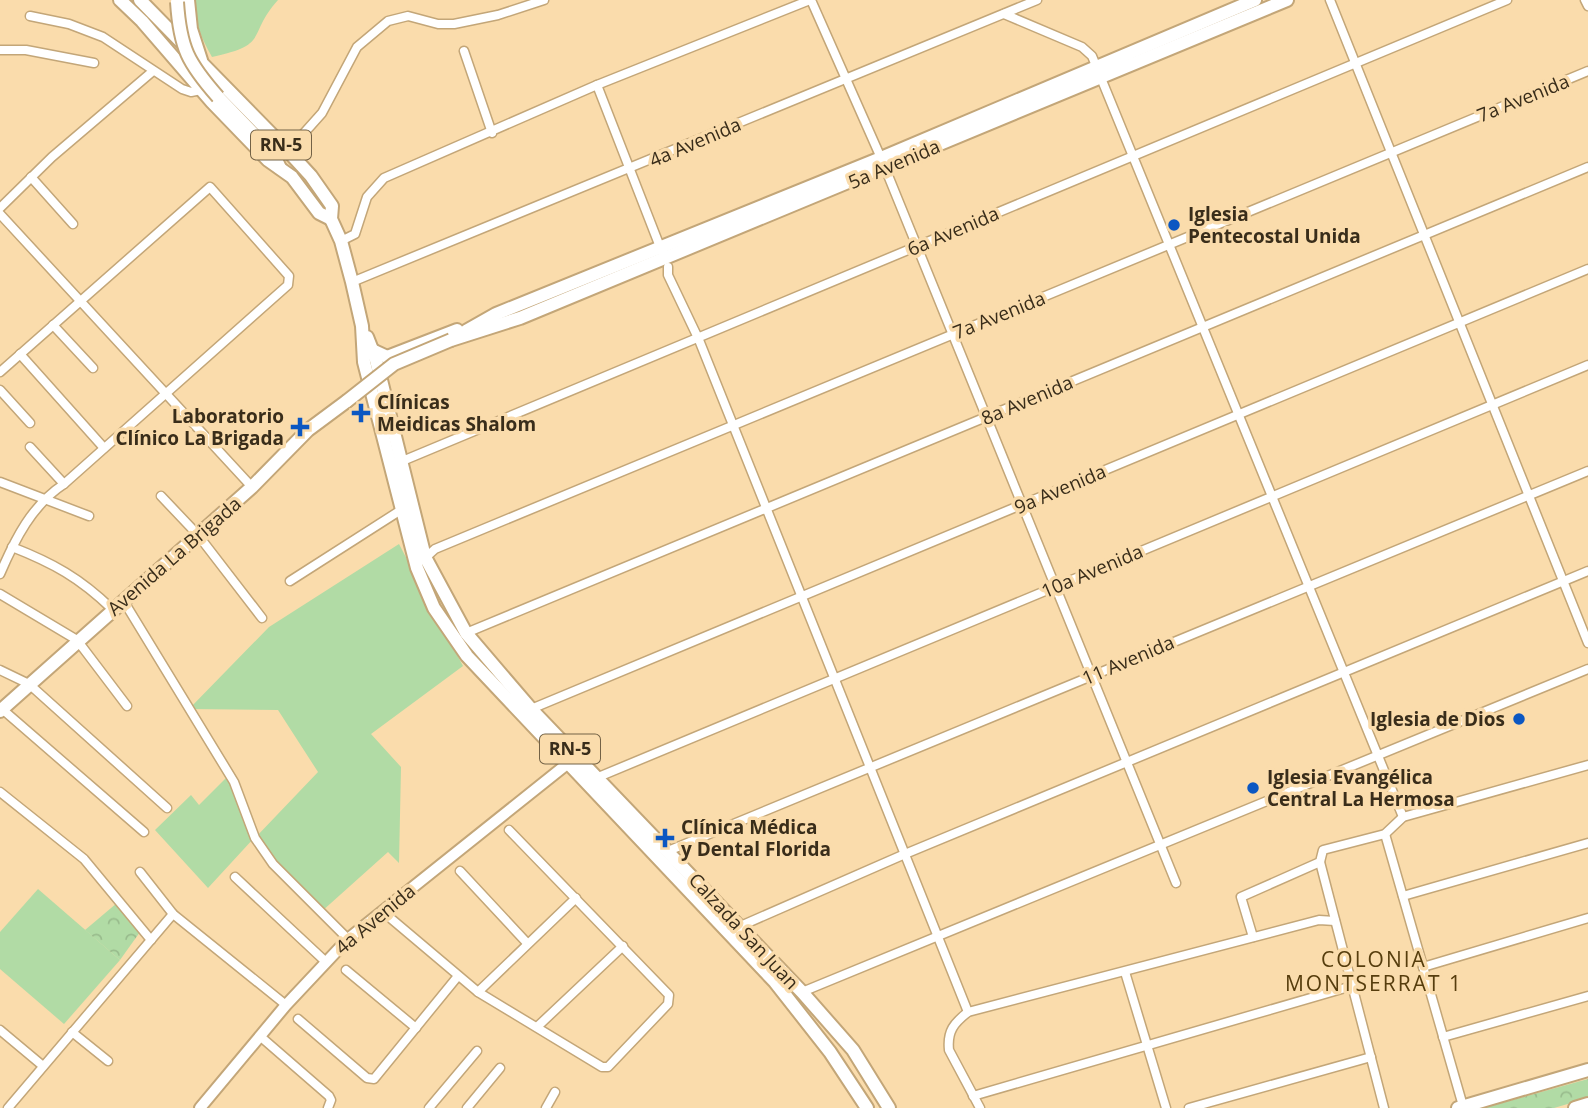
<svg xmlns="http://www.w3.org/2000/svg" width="1588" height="1108" font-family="'Open Sans',sans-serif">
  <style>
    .grass { fill: #b1dba5 }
    .park { fill: url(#park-crowns) }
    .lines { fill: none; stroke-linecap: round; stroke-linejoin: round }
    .minor-casing { stroke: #c3a678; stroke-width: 11 }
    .tertiary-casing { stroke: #c3a678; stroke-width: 14 }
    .secondary-casing { stroke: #c3a678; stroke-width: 16 }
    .primary-casing { stroke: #c3a678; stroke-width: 16 }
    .minor { stroke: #fff; stroke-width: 8 }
    .tertiary { stroke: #fff; stroke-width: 10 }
    .secondary { stroke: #fff; stroke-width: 12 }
    .primary { stroke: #fff; stroke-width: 12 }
    .secondary-bridge-casing { stroke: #c3a678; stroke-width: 16; stroke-linecap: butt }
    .secondary-bridge { stroke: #fff; stroke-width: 12 }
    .poi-dot { fill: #0b57c2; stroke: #fadcac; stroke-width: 2.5 }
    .labels { text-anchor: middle; stroke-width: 7; stroke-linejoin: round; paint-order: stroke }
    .shield { fill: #fadcac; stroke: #736246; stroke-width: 2 }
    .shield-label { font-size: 18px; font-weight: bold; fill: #392d1a }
    .street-label { font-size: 19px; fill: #392d1a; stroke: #fadcac }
    .poi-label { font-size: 19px; font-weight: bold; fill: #392d1a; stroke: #fadcac; text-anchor: start }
    .neighbourhood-label { font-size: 21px; letter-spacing: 2px; fill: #563d0d; stroke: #fadcac }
  </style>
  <defs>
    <pattern id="park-crowns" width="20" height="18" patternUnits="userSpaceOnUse" patternTransform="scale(1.75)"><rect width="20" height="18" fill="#b1dba5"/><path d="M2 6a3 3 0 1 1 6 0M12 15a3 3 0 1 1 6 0" fill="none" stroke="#99bc8d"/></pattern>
  </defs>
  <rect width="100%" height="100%" fill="#fadcac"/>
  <g class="grass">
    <path d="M 194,0 L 278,0 C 246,36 271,44 212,57 C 201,38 195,22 194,0 Z"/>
    <path d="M 399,544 L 463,666 L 371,734 L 401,767 L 399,863 L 388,852 L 321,912 L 254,838 L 208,888 L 155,830 L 191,795 L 199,805 L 229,775 L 255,838 L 318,772 L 278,710 L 189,709 L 269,627 Z"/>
    <path d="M 38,889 L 120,960 L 64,1024 L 0,969 L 0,932 Z"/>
  </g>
  <g class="park">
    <path d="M 117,903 L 140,932 L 120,960 L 85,930 Z"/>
    <path d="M 1588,1079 L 1588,1098 L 1554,1108 L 1484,1108 Z"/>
  </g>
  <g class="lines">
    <defs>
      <g id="minor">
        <path d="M 811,0 L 881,158 L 1176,883"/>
        <path d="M 1330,0 L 1588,643"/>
        <path d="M 1585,0 L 1588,6"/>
        <path d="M 1004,14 L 1082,47 L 1092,56 L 1403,817"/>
        <path d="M 30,16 L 69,24 L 103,37 L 182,89 L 191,92 L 201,90"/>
        <path d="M 0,50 L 26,50 L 94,63"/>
        <path d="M 464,51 L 492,133"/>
        <path d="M 597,85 L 662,252"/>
        <path d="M 288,151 L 322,113 L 357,47 L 388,21 L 408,16 L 438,24 L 454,24 L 498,15 L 544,0"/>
        <path d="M 31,177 L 73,224"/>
        <path d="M 0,208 L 52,157 L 153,71"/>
        <path d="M 0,214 L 252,487"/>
        <path d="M 341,241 L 355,234 L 367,197 L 384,178 L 597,85 L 810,0"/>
        <path d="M 668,267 L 668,275 L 699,340 L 968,1012"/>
        <path d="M 352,282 L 1037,0"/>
        <path d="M 53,325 L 93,368"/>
        <path d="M 20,354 L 104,448"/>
        <path d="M 0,372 L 210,187 L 289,276 L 288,285 L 64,484 C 32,505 15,539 0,574"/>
        <path d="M 0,390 L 30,423"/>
        <path d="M 30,447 L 64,484"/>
        <path d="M 400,462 L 1507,0"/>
        <path d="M 0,482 L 89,516"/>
        <path d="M 161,496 L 198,535 L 262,618"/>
        <path d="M 12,547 C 53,563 80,578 112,609"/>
        <path d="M 423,560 L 435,549 L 1588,71"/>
        <path d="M 290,581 L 401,510"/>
        <path d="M 0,594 L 77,640 L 127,706"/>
        <path d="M 123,600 L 234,782 L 255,838 L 273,864 L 348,939"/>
        <path d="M 466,633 L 1588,167"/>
        <path d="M 0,670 L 29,684 L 167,808"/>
        <path d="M 2,709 L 144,832"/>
        <path d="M 531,709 L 1588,269"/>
        <path d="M 596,778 L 1588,365"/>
        <path d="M 0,792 L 84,859 L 151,940"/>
        <path d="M 1385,834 L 1463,1106"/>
        <path d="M 668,851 L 1588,471"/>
        <path d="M 1320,862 L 1384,1108"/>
        <path d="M 460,871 L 527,943"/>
        <path d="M 140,872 L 173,914 L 286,1005"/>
        <path d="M 235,877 L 326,962"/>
        <path d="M 1403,896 L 1588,843"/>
        <path d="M 382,911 L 478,992 L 602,1067 L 608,1067 L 668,1004 L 669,995 L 509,830"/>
        <path d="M 736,928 L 905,854 L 1588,571"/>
        <path d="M 1253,937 L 1241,897 L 1320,862 L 1323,850 L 1385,834 L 1403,817 L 1588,765"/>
        <path d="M 1423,967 L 1588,918"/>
        <path d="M 346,970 L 416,1028"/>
        <path d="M 1125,972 L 1166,1108"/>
        <path d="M 478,992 L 576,898"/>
        <path d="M 802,992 L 1588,669"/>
        <path d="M 298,1019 L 367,1078 L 374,1079 L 458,976"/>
        <path d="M 537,1027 L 623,946"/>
        <path d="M 0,1030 L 43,1066"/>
        <path d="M 72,1032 L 108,1061"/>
        <path d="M 261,1037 L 329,1096 L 331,1100 L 328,1108"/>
        <path d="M 1443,1037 L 1588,996"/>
        <path d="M 973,1096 L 1352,986"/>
        <path d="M 8,1108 L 173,914"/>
        <path d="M 429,1108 L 477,1051"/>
        <path d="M 467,1108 L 500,1068"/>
        <path d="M 546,1108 L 555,1092"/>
        <path d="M 980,1108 L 949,1050 C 947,1031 954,1023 968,1012 L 1319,920 L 1335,921"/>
        <path d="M 1189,1108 L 1371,1057"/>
      </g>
      <path id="tertiary" d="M 200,1108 L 286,1005 L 348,939 L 572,760"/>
      <g id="secondary">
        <path d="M 188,0 L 191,29 L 201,60"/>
        <path d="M 218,97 L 274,155 L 280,168"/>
        <path d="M 466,331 L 496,314 L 881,158 L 1255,0"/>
        <path d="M 451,340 L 520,318 L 1287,0"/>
        <path d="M 372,350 L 387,357 L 457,330"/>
        <path d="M 0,711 L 252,487 L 308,430 L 347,401"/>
      </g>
      <g id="primary">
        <path d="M 120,0 L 142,21 L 212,102 L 268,160 L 292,177 L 319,213 L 331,219"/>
        <path d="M 140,0 L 288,151 L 311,176 L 332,206 L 331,219 L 341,241 L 352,282 L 362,326 L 364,362 L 417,568 L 434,608 L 467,656 L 775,982 L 830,1052 L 867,1108"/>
        <path d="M 367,337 L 376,360 L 425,557 L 466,633 L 531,709 L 802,992 L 853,1050 L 889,1108"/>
        <path d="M 1458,1108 L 1588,1070"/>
        <path d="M 1575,1108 L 1588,1104"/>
      </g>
    </defs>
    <use href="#minor" class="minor-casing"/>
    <use href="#tertiary" class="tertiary-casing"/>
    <use href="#secondary" class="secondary-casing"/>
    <use href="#primary" class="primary-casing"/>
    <use href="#minor" class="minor"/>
    <use href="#tertiary" class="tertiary"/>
    <use href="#secondary" class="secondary"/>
    <use href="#primary" class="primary"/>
    <defs>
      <g id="secondary-bridge">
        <path d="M 177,2 C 180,48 188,63 218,97"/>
        <path d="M 347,401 L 394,364 L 451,340"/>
      </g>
    </defs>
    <use href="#secondary-bridge" class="secondary-bridge-casing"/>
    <use href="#secondary-bridge" class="secondary-bridge"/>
  </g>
  <g class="poi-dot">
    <circle cx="1174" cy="225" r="7"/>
    <path d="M357.5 402.5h7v7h7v7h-7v7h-7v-7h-7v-7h7z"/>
    <path d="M296.5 416.5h7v7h7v7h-7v7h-7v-7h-7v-7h7z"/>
    <circle cx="1519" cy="719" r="7"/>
    <circle cx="1253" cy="788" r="7"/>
    <path d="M661.5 827.5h7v7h7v7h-7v7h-7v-7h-7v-7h7z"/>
  </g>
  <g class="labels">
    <g class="shield">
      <rect x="251" y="130.5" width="60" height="29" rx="5"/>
      <rect x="540" y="734.5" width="60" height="29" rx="5"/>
    </g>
    <g class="shield-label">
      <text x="281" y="151">RN-5</text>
      <text x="570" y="755">RN-5</text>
    </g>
    <g class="street-label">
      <text transform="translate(1523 98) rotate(-22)" y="7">7a Avenida</text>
      <text transform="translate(695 142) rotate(-23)" y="7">4a Avenida</text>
      <text transform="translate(894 164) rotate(-23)" y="7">5a Avenida</text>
      <text transform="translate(953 231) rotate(-23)" y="7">6a Avenida</text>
      <text transform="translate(999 315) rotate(-22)" y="7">7a Avenida</text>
      <text transform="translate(1027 400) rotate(-23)" y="7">8a Avenida</text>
      <text transform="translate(1060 489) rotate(-23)" y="7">9a Avenida</text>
      <text transform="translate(174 556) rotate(-41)" y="7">Avenida La Brigada</text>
      <text transform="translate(1092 571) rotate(-23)" y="7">10a Avenida</text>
      <text transform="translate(1128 660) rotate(-23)" y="7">11 Avenida</text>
      <text transform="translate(375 919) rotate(-40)" y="7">4a Avenida</text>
      <text transform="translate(744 931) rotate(47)" y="7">Calzada San Juan</text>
    </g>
    <g class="poi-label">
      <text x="1188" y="221">Iglesia<tspan x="1188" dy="22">Pentecostal Unida</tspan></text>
      <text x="377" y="409">Clínicas<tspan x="377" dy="22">Meidicas Shalom</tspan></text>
      <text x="284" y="423" text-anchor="end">Laboratorio<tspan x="284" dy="22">Clínico La Brigada</tspan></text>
      <text x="1505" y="726" text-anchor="end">Iglesia de Dios</text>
      <text x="1267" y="784">Iglesia Evangélica<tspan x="1267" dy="22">Central La Hermosa</tspan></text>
      <text x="681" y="834">Clínica Médica<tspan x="681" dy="22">y Dental Florida</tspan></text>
    </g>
    <g class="neighbourhood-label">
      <text x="1374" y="967">COLONIA<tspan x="1374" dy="24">MONTSERRAT 1</tspan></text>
    </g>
  </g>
</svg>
